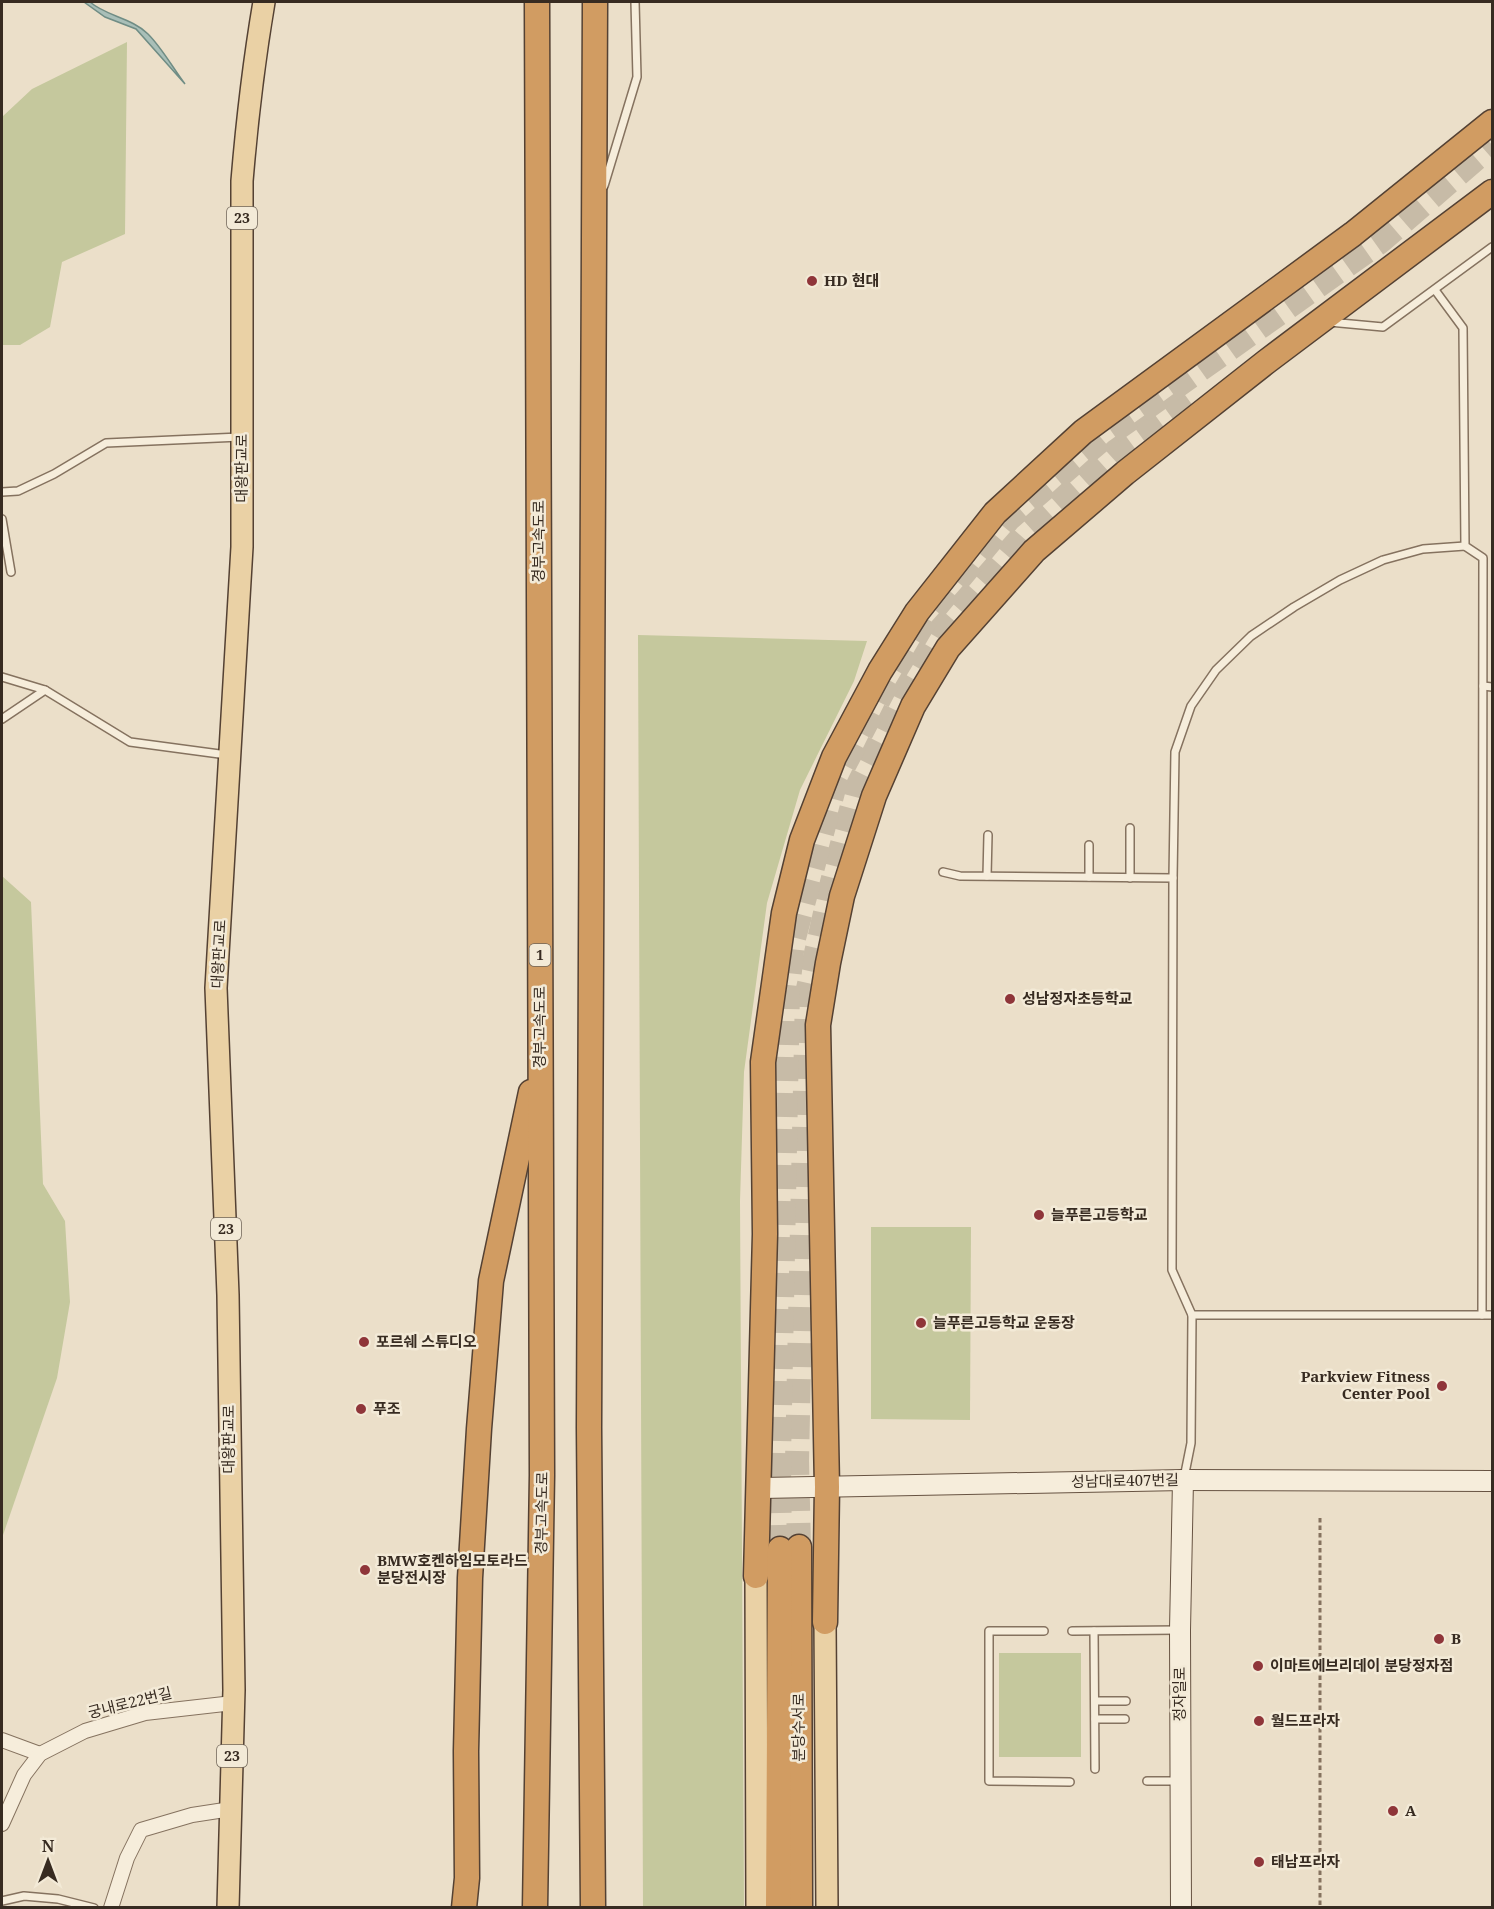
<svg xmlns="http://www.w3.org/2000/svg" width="1494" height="1909" font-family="'Noto Serif','Noto Sans KR',serif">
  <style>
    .green { fill: #c5c89d }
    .water { fill: #a9bfb8; stroke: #708d85; stroke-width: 1.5 }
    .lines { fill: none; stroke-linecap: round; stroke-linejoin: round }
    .highway-tunnel { stroke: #c7bba7; stroke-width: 24; stroke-dasharray: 24 12; stroke-linecap: butt }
    .lane-casing { stroke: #85725f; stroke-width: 10 }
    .street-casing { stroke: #85725f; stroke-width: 16 }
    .secondary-casing { stroke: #675342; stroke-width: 22 }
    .primary-casing { stroke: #544133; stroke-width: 24 }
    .highway-casing { stroke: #544133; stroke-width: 27 }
    .path { stroke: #85725f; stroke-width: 3; stroke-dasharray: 4.5 3; stroke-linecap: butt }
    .lane { stroke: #f6eddb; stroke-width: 7 }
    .street { stroke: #f6eddb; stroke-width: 14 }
    .secondary { stroke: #f6eddb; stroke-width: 20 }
    .primary { stroke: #ead1a5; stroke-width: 21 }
    .highway { stroke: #d19c62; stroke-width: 24 }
    .poi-dot { fill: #8f3539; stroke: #f3ead7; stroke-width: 2 }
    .labels { text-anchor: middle; stroke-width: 5; stroke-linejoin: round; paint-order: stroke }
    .shield { fill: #f3ead7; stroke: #6f6458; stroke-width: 1.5 }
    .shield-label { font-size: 14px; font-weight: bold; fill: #372b21 }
    .poi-label { font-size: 15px; font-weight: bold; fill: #372b21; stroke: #f3ead7; text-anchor: start }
    .street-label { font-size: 15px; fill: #372b21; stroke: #f3ead7 }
  </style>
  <rect width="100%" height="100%" fill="#ebdfc9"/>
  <g class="green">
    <path d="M 127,42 L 125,234 L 62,262 L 50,327 L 20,345 L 2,345 L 2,117 L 32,89 Z"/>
    <path d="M 638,635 L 867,641 L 854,681 L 800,790 L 767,903 L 744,1072 L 740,1201 L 744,1907 L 643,1907 Z"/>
    <path d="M 2,876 L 31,902 L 43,1184 L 65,1221 L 70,1302 L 57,1378 L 2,1538 Z"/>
    <path d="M 871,1227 L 971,1227 L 970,1420 L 871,1419 Z"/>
    <rect x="999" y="1653" width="82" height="104"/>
  </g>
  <path class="water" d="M 84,2 L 90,2 C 106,16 132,18 148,34 C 162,48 173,68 185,84 L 136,29 L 105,17 Z"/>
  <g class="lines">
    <g class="highway-tunnel">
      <path d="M 799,1547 L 797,1461 L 807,993 L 832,882 L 857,787 L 902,696 L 941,629 L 1025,533 L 1116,451 L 1191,396"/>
      <path d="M 780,1549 L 779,1461 L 788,990 L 793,942 L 836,781 L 884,690 L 927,618 L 1009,519 L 1104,438 L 1380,242 L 1492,145"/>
    </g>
    <defs>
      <g id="lane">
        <path d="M 604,186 L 637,77 L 635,2"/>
        <path d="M 1329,322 L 1383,327 L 1492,247"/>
        <path d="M 2,492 L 18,491 L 54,474 L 106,443 L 240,437"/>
        <path d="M 2,519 L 11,572"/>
        <path d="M 2,677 L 45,690"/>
        <path d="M 1483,686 L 1492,687"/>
        <path d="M 2,719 L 45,690 L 130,742 L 227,755"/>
        <path d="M 1130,828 L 1130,878"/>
        <path d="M 1089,845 L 1089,877"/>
        <path d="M 943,872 L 960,876 L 1173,878 L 1172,1270 L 1192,1315"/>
        <path d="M 987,876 L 988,835"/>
        <path d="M 1173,878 L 1175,752 L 1191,706 L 1216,670 L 1251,636 L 1294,607 L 1340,580 L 1383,560 L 1423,549 L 1465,546"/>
        <path d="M 1482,1315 L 1492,1315"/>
        <path d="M 1184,1478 L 1191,1443 L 1192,1315 L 1482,1315 L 1483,558 L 1465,546 L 1463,328 L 1435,290"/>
        <path d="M 1044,1631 L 989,1631 L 989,1781 L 1070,1782"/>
        <path d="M 1072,1631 L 1178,1630"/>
        <path d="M 1094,1631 L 1095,1769"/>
        <path d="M 1095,1701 L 1126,1701"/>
        <path d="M 1095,1719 L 1125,1719"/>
        <path d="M 1147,1781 L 1177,1781"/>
        <path d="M 2,1901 L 24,1896 L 58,1899 L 94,1908"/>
      </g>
      <g id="street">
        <path d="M 2,1740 L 40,1754"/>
        <path d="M 2,1824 L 24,1775 L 40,1754 L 85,1731 L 145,1713 L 233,1703"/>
        <path d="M 111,1908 L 127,1858 L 141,1830 L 192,1815 L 231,1809"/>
      </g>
      <g id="secondary">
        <path d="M 758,1488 L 1183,1480 L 1492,1481"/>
        <path d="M 1181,1908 L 1180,1630 L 1183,1480"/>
      </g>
      <g id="primary">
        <path d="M 756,1576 L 757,1908"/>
        <path d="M 825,1622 L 827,1908"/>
        <path d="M 228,1908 L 234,1690 L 228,1295 L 216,988 L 242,547 L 242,181 C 247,121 254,61 264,2"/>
      </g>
      <g id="highway">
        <path d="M 799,1547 L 800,1908"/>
        <path d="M 756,1576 L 765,1234 L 763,1062 L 784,913 L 802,840 L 834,757 L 880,671 L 917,612 L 995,513 L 1083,432 L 1353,234 L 1492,122"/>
        <path d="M 825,1622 L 827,1487 L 818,1025 L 828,963 L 842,896 L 874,796 L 913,706 L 948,648 L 1034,551 L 1125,473 L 1266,362 L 1492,192"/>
        <path d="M 464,1908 L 467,1878 L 466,1751 L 470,1578 L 479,1429 L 491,1281 L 531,1092"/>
        <path d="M 535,1908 L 542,1475 L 537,2"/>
        <path d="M 593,1908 L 589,1428 L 595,2"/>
        <path d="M 778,1908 L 780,1549"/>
      </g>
    </defs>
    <use href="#lane" class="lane-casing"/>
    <use href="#street" class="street-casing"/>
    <use href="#secondary" class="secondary-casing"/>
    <use href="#primary" class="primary-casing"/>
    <use href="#highway" class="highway-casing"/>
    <path class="path" d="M 1320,1518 L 1320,1908"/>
    <use href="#lane" class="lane"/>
    <use href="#street" class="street"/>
    <use href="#secondary" class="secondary"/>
    <use href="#primary" class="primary"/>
    <use href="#highway" class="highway"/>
  </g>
  <g class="poi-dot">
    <circle cx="812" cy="281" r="6"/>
    <circle cx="1010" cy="999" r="6"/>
    <circle cx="1039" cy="1215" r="6"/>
    <circle cx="921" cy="1323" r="6"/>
    <circle cx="364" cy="1342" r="6"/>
    <circle cx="1442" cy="1386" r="6"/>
    <circle cx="361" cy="1409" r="6"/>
    <circle cx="365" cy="1570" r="6"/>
    <circle cx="1439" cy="1639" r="6"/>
    <circle cx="1258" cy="1666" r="6"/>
    <circle cx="1259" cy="1721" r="6"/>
    <circle cx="1393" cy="1811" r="6"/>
    <circle cx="1259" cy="1862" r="6"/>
  </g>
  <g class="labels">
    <g class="shield">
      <rect x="227" y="207" width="30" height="22" rx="4.5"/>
      <rect x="529.5" y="944" width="21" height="22" rx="4.5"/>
      <rect x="211" y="1218" width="30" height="22" rx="4.5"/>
      <rect x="217" y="1745" width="30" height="22" rx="4.5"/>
    </g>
    <g class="shield-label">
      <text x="242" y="223">23</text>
      <text x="540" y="960">1</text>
      <text x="226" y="1234">23</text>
      <text x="232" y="1761">23</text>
    </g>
    <g class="poi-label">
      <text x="824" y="286">HD 현대</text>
      <text x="1022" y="1004">성남정자초등학교</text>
      <text x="1051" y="1220">늘푸른고등학교</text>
      <text x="933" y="1328">늘푸른고등학교 운동장</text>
      <text x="376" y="1347">포르쉐 스튜디오</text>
      <text x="1430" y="1382" text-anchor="end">Parkview Fitness<tspan x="1430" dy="17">Center Pool</tspan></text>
      <text x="373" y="1414">푸조</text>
      <text x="377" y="1566">BMW호켄하임모토라드<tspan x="377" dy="17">분당전시장</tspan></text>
      <text x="1451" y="1644">B</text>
      <text x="1270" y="1671">이마트에브리데이 분당정자점</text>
      <text x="1271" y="1726">월드프라자</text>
      <text x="1405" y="1816">A</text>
      <text x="1271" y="1867">태남프라자</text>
    </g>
    <g class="street-label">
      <text transform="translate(242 468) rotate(-90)" y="5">대왕판교로</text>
      <text transform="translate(539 541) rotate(-90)" y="5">경부고속도로</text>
      <text transform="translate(219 954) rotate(-87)" y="5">대왕판교로</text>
      <text transform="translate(540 1027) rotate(-90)" y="5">경부고속도로</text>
      <text transform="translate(229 1439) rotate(-90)" y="5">대왕판교로</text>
      <text transform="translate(1125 1481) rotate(-1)" y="5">성남대로407번길</text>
      <text transform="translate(542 1513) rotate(-89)" y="5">경부고속도로</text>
      <text transform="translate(1180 1694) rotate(-90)" y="5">정자일로</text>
      <text transform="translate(130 1703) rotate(-14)" y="5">궁내로22번길</text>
      <text transform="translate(799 1727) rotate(-90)" y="5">분당수서로</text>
    </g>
  </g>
  <rect width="1494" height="1909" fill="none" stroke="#372b21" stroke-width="6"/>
  <g transform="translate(48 1861)" stroke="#f3ead7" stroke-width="4.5" paint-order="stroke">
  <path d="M0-4.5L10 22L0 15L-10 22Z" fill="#372b21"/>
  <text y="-9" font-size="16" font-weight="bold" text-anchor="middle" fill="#372b21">N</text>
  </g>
</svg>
